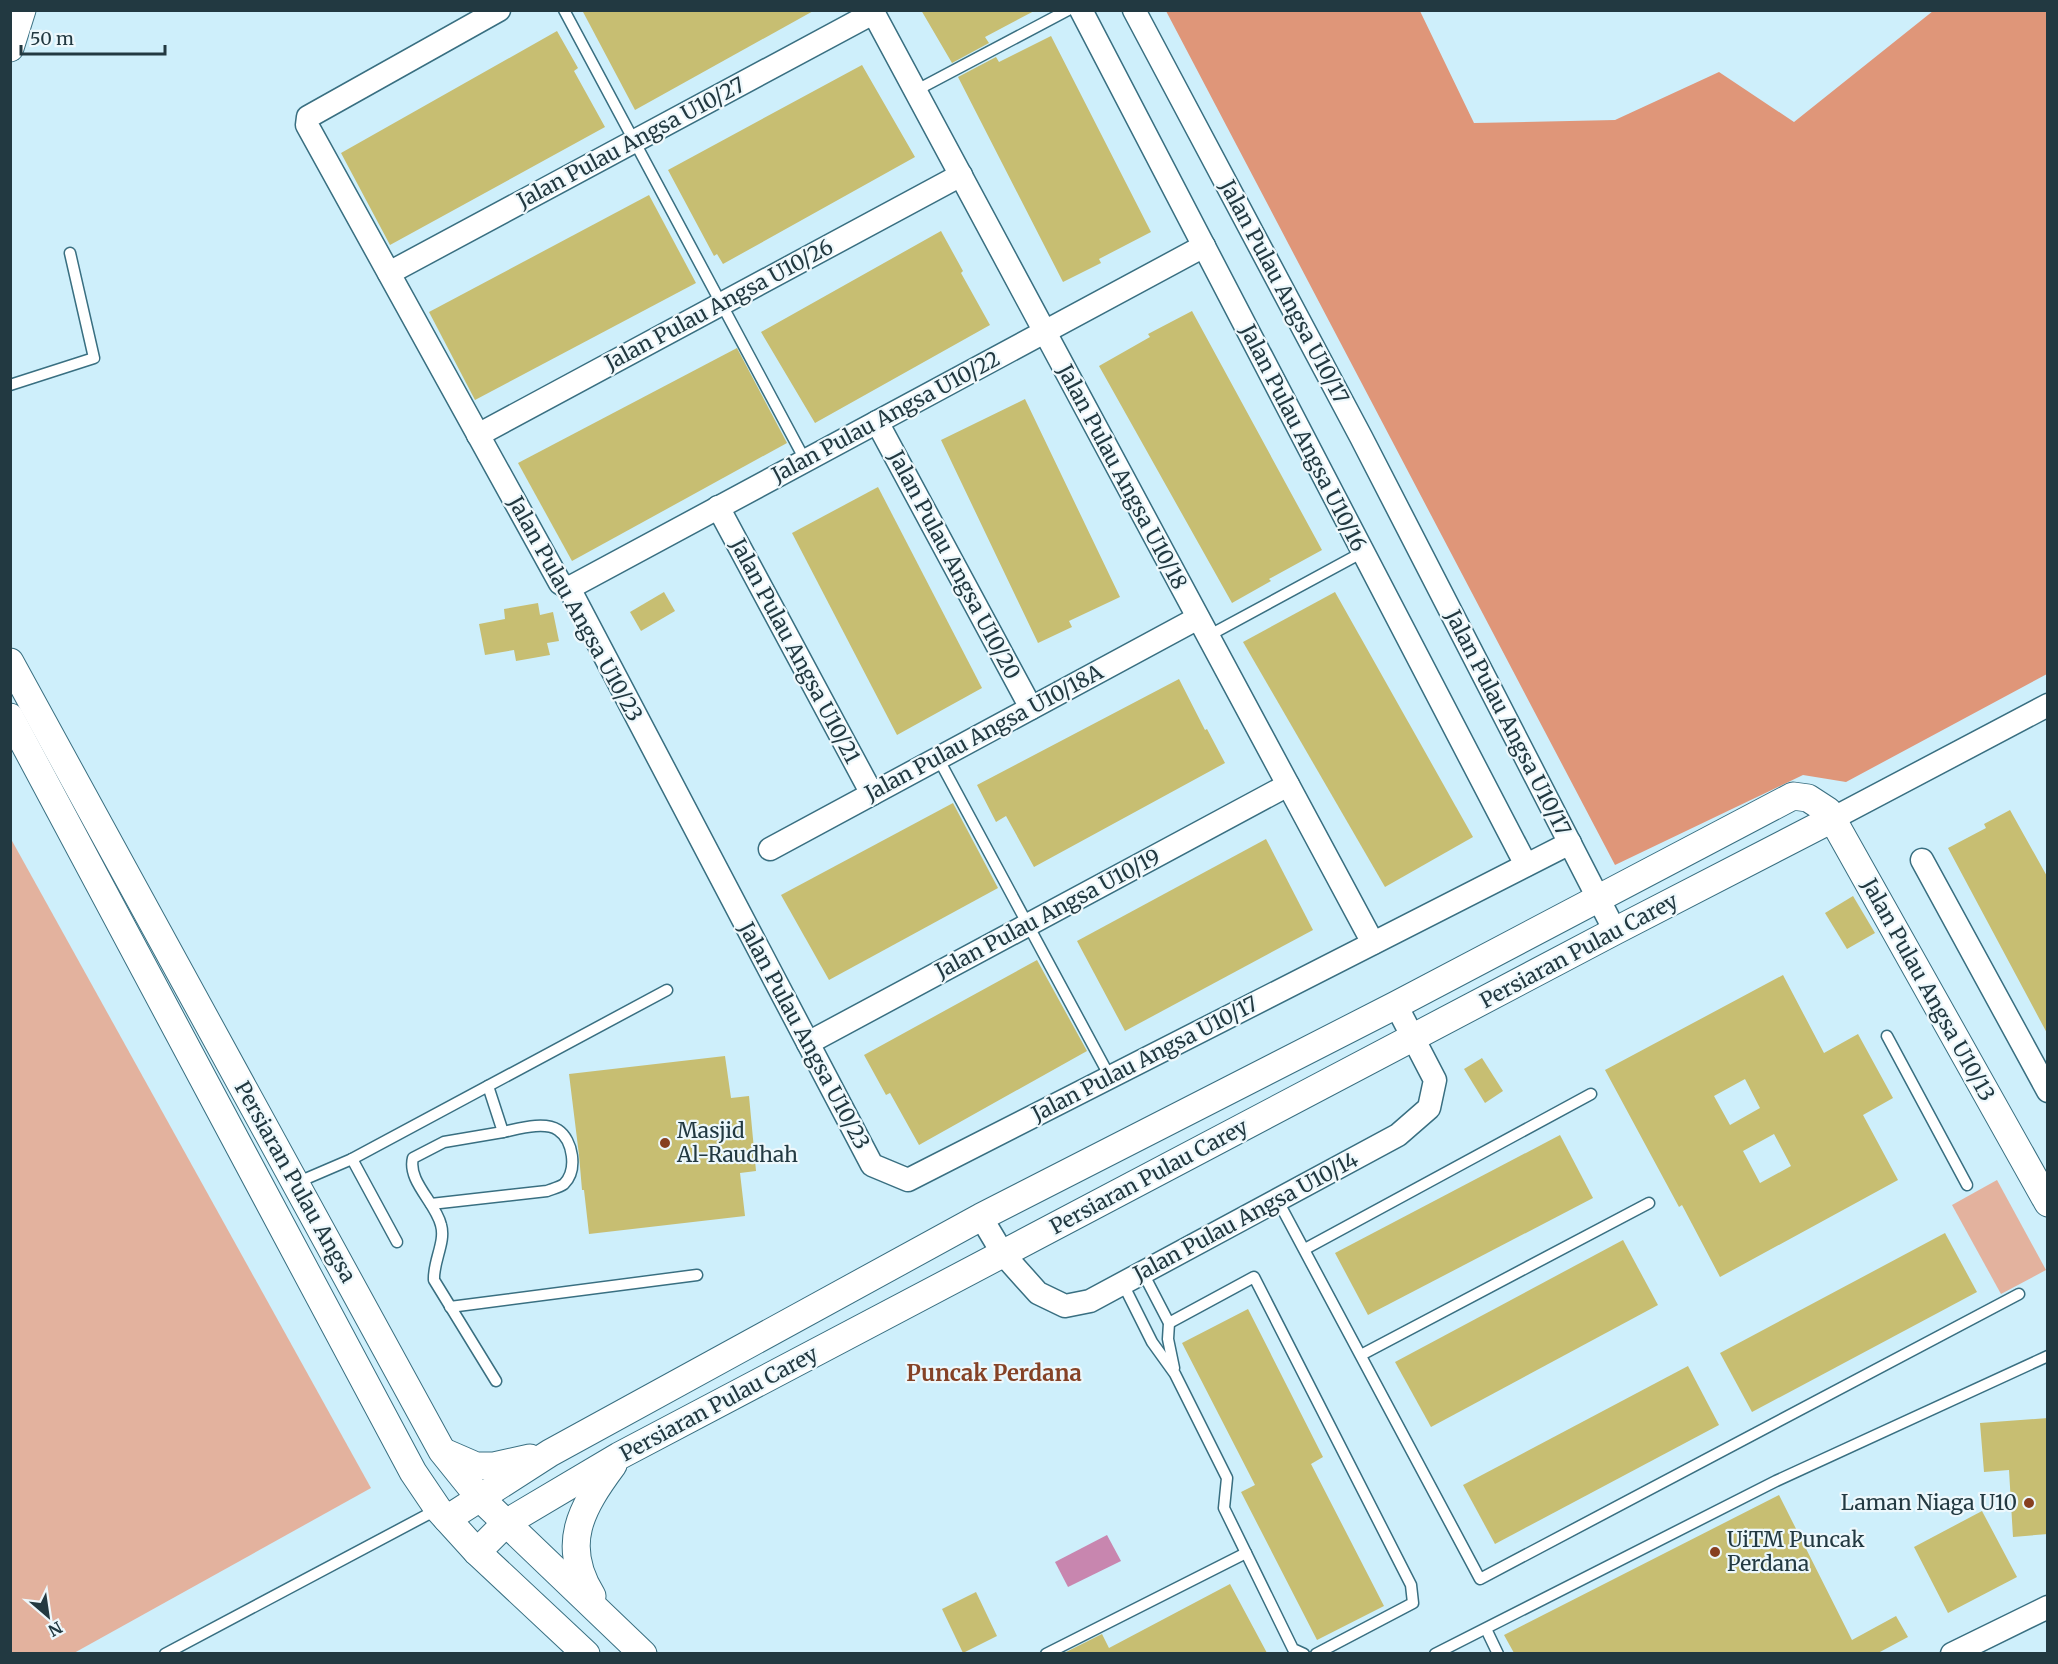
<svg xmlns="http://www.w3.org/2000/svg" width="2058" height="1664" font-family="Merriweather,serif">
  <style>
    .green { fill: #e3b29e }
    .forest { fill: #df9679 }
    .water { fill: #c886af }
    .building { fill: #c7be72; fill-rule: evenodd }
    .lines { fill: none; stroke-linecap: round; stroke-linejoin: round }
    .service-casing { stroke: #396f81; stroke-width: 13 }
    .minor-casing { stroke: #396f81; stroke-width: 25 }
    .tertiary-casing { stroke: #396f81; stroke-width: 29 }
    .service { stroke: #fff; stroke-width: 10 }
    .minor { stroke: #fff; stroke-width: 22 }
    .tertiary { stroke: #fff; stroke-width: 27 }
    .poi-dot { fill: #873f20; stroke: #edf8fc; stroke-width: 2 }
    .labels { text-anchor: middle; stroke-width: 4.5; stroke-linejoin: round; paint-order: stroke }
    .street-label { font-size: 21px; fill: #223941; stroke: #edf8fc }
    .poi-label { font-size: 21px; fill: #223941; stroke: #edf8fc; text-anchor: start }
    .neighbourhood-label { font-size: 22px; font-weight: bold; fill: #844226; stroke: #edf8fc }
  </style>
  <rect width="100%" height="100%" fill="#ceeffb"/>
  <g class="green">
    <path d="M 11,839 L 371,1488 L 74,1653 L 11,1653 Z"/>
    <path d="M 1997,1180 L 2046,1270 L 2001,1294 L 1952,1205 Z"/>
  </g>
  <path class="forest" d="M 1166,11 L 1420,11 L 1474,123 L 1615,120 L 1719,72 L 1794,122 L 1933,11 L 2047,11 L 2047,674 L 1846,782 L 1803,775 L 1615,865 Z"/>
  <path class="water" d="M 1107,1535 L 1121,1561 L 1068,1587 L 1055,1562 Z"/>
  <g class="building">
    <path d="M 582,10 L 815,10 L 635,110 Z"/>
    <path d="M 921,10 L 1036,10 L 985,37 L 989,43 L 952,63 Z"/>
    <path d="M 557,31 L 578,68 L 574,71 L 605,127 L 390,245 L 341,153 Z"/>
    <path d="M 1051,36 L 1151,232 L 1099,259 L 1101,263 L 1063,282 L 958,77 L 996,57 L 999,62 Z"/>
    <path d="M 862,65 L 915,157 L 723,264 L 717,254 L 714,256 L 668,170 Z"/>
    <path d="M 649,195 L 696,283 L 475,400 L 429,312 Z"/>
    <path d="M 941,231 L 963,271 L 961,273 L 990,325 L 815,423 L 761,332 Z"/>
    <path d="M 1192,311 L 1322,550 L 1269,579 L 1271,581 L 1232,603 L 1099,366 L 1150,337 L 1148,334 Z"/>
    <path d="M 737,348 L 787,443 L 572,561 L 518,463 Z"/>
    <path d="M 1025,399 L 1120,597 L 1069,621 L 1072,627 L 1038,643 L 941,440 Z"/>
    <path d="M 878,487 L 982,688 L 897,735 L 792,533 Z"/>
    <path d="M 664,592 L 675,611 L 641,631 L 630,612 Z"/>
    <path d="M 1335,592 L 1473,837 L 1385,887 L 1243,642 Z"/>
    <path d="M 538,603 L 540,615 L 553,612 L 559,641 L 547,643 L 550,655 L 516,661 L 514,650 L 485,655 L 479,624 L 505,619 L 504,609 Z"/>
    <path d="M 1179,679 L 1205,730 L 1207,729 L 1225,763 L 1034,867 L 1006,816 L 996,822 L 977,785 Z"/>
    <path d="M 953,803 L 998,888 L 829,980 L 781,895 Z"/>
    <path d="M 2010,810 L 2048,878 L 2048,1035 L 1948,848 L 1986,828 L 1984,824 Z"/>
    <path d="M 1266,839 L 1313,930 L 1125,1031 L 1077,941 Z"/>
    <path d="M 1853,896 L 1875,933 L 1847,949 L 1825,913 Z"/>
    <path d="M 1037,960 L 1087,1051 L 919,1145 L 890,1093 L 886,1095 L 864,1055 Z"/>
    <path d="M 1783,975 L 1824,1053 L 1858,1034 L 1893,1098 L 1863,1115 L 1898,1180 L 1720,1277 L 1682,1205 L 1679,1207 L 1605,1070 ZM 1745,1079 L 1760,1108 L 1730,1125 L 1714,1096 ZM 1774,1134 L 1791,1166 L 1760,1183 L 1743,1151 Z"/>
    <path d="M 725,1056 L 731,1098 L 749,1096 L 756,1171 L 740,1173 L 745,1216 L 589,1234 L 584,1190 L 582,1190 L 579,1155 L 569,1074 Z"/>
    <path d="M 1482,1058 L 1503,1091 L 1485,1103 L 1464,1069 Z"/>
    <path d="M 1560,1135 L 1593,1198 L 1368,1315 L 1335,1253 Z"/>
    <path d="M 1945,1233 L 1977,1292 L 1752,1412 L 1720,1353 Z"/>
    <path d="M 1623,1240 L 1658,1305 L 1431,1427 L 1395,1362 Z"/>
    <path d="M 1248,1309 L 1323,1457 L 1311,1464 L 1384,1606 L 1317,1640 L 1241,1492 L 1255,1485 L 1182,1343 Z"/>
    <path d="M 1688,1366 L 1719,1425 L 1495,1544 L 1463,1485 Z"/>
    <path d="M 2048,1418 L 2048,1534 L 2013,1537 L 2009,1470 L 1984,1472 L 1980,1423 Z"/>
    <path d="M 1779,1495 L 1852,1640 L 1896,1616 L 1908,1637 L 1878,1653 L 1514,1653 L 1504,1635 Z"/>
    <path d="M 1982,1511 L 2017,1577 L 1948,1613 L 1914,1547 Z"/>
    <path d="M 1230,1584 L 1267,1653 L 1064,1653 L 1102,1634 L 1109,1648 Z"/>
    <path d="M 976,1592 L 997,1636 L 963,1653 L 942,1609 Z"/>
  </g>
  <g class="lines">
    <defs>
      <g id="service">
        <path d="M 564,10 L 805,460"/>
        <path d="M 915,91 L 1068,10"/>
        <path d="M 10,385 L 94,358 L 70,253"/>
        <path d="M 1208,636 L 1363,552"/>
        <path d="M 938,758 L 1110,1077"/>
        <path d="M 1887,1036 L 1967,1185"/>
        <path d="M 488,1086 L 503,1132 L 444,1142 L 413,1158 C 407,1181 436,1203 441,1225 C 446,1242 433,1261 434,1280 L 496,1381"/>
        <path d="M 352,1159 L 397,1242"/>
        <path d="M 296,1183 L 352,1159 L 667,990"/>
        <path d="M 1278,1201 L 1480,1579 L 2019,1294"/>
        <path d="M 431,1204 L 547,1191 C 552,1189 560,1187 564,1184 C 578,1170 573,1140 558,1130 C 544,1121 518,1129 503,1132"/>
        <path d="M 1305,1249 L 1591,1094"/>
        <path d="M 1143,1273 L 1169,1323 L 1168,1339 L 1174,1368"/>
        <path d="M 1123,1284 L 1152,1342 L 1175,1374 L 1227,1478 L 1224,1508 L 1293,1649 L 1304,1654"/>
        <path d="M 450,1307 L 697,1275"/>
        <path d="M 1169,1323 L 1254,1277 L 1411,1585 L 1413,1603 L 1316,1654"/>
        <path d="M 1361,1355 L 1649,1203"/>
        <path d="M 1486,1629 L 1498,1654"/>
        <path d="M 165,1654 L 438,1509"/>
        <path d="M 1046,1654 L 1246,1553"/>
        <path d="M 1435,1654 L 1776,1481 L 2048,1356"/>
      </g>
      <g id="minor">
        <path d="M 499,10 L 308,117 L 307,125 L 560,583 L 569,588 L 872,1165 L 908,1180 L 1570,843"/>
        <path d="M 872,10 L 1373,943"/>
        <path d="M 1081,10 L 1526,865"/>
        <path d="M 1134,10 L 1361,437 L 1615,931"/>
        <path d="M 389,273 L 873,13"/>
        <path d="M 877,422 L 1031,708"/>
        <path d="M 478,435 L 961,175"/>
        <path d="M 718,507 L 872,794"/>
        <path d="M 569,588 L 1204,246"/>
        <path d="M 1832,819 L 2048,705"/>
        <path d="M 770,849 L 1198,618"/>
        <path d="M 1922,860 L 2048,1091"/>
        <path d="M 808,1043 L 1288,785"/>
        <path d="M 981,1217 L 1003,1254 L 1038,1293 L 1065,1306 L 1090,1301 L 1398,1135 L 1429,1108 L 1435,1080 L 1396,1005"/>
        <path d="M 1952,1654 L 2048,1607"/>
      </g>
      <g id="tertiary">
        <path d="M 10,48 L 22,10"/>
        <path d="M 10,662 L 442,1451 L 479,1497 L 643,1654"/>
        <path d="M 10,717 L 413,1472 L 438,1509 L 477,1552 L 586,1654"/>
        <path d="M 446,1453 L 476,1466 L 494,1466 L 530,1458"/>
        <path d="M 447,1519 L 550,1453 L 981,1217 L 1396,1005 L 1793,796 L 1808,798 L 1828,811 L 2048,1203"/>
        <path d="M 477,1552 L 506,1523 L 619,1456 L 1615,931 L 1832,819"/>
        <path d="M 592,1596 C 560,1545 581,1508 613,1465"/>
      </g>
    </defs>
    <use href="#service" class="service-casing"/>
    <use href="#minor" class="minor-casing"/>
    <use href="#tertiary" class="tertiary-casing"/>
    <use href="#service" class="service"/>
    <use href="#minor" class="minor"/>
    <use href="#tertiary" class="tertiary"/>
  </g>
  <g class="poi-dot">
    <circle cx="665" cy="1143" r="6"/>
    <circle cx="2029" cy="1503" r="6"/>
    <circle cx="1715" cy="1552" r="6"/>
  </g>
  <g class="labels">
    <g class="street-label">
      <text transform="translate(631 143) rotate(-28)" y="7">Jalan Pulau Angsa U10/27</text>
      <text transform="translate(1284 292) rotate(62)" y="7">Jalan Pulau Angsa U10/17</text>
      <text transform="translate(719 305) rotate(-28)" y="7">Jalan Pulau Angsa U10/26</text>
      <text transform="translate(886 417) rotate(-28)" y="7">Jalan Pulau Angsa U10/22</text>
      <text transform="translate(1303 438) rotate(63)" y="7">Jalan Pulau Angsa U10/16</text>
      <text transform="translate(1122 477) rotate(62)" y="7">Jalan Pulau Angsa U10/18</text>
      <text transform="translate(954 565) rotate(62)" y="7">Jalan Pulau Angsa U10/20</text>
      <text transform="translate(575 609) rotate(61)" y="7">Jalan Pulau Angsa U10/23</text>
      <text transform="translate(795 651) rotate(62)" y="7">Jalan Pulau Angsa U10/21</text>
      <text transform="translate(1508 723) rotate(63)" y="7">Jalan Pulau Angsa U10/17</text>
      <text transform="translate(984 733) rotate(-28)" y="7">Jalan Pulau Angsa U10/18A</text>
      <text transform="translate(1048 914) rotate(-28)" y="7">Jalan Pulau Angsa U10/19</text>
      <text transform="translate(1579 951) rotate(-28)" y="7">Persiaran Pulau Carey</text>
      <text transform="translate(1928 990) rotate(61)" y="7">Jalan Pulau Angsa U10/13</text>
      <text transform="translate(804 1036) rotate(62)" y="7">Jalan Pulau Angsa U10/23</text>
      <text transform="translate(1145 1059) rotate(-27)" y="7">Jalan Pulau Angsa U10/17</text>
      <text transform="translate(1149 1177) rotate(-28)" y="7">Persiaran Pulau Carey</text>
      <text transform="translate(295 1182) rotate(61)" y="7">Persiaran Pulau Angsa</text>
      <text transform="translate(1246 1217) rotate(-28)" y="7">Jalan Pulau Angsa U10/14</text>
      <text transform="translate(719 1404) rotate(-28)" y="7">Persiaran Pulau Carey</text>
    </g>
    <g class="poi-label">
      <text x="677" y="1138">Masjid<tspan x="677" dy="24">Al-Raudhah</tspan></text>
      <text x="2017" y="1510" text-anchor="end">Laman Niaga U10</text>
      <text x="1727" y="1547">UiTM Puncak<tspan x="1727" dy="24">Perdana</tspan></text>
    </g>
    <g class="neighbourhood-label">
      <text x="994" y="1381">Puncak Perdana</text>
    </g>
  </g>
  <rect width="2058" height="1664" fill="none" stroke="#223941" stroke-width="24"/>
  <g transform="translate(48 1616) rotate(151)" stroke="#edf8fc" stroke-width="4.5" paint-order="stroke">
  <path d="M0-4.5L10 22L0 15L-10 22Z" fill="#223941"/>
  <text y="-9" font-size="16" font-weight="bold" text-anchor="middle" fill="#223941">N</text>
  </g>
  <path d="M21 45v9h144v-9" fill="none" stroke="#223941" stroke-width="3"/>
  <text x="30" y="45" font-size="18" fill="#223941" stroke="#edf8fc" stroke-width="4.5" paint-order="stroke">50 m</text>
</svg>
